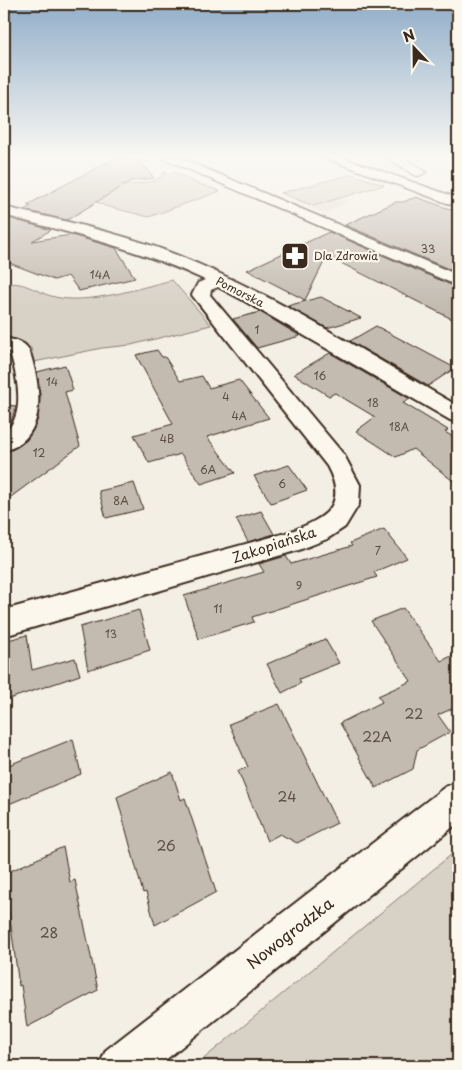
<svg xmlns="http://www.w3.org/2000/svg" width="462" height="1070" font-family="'Playpen Sans',sans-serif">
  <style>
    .built { fill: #e5dfd4 }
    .green { fill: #d8d1c6; stroke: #8a7e72 }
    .building { fill: #c3bbb0; stroke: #3b2a1e }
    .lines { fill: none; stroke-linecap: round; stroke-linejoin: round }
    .street-casing { stroke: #3b2a1e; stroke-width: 4 }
    .secondary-casing { stroke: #3b2a1e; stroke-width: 3 }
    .primary-casing { stroke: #3b2a1e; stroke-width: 3 }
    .street { fill: #fbf7ec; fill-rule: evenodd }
    .secondary { fill: #fbf7ec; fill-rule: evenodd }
    .primary { fill: #fbf7ec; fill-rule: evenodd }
    .labels { text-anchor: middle; stroke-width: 4.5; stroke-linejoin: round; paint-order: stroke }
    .number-label { font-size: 11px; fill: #5d4e42 }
    .far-poi-label { font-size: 11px; fill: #3b2a1e; stroke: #fbf7ec; text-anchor: start }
    .far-street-label { font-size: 11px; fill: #3b2a1e; stroke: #fbf7ec }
    .street-label { font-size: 14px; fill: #3b2a1e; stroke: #fbf7ec }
    .near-number-label { font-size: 14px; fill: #5d4e42 }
    .near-street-label { font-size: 16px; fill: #3b2a1e; stroke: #fbf7ec }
  </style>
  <rect width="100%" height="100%" fill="#f3efe4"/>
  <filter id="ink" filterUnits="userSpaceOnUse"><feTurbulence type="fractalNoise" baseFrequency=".02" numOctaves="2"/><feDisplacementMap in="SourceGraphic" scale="10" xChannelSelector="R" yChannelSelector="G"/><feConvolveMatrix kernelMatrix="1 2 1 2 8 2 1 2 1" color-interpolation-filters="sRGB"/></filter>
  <g filter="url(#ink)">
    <path class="built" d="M 341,198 L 349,201 L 326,214 L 309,207 Z"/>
    <g class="green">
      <path d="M 174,172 L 193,182 L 220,191 L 149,217 L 105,206 L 95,201 L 106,189 L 154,181 L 161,177 L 163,173 Z"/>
      <path d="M 352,174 L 384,185 L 313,206 L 281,193 Z"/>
      <path d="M 172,280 L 211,325 L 131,345 L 102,348 L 34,362 L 31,348 L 17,341 L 4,341 L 4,286 C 19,277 39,294 55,297 C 88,305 139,288 172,280 Z"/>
      <path d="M 458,849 L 458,1066 L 195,1066 Z"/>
    </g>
    <g class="building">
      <path d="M 117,157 L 137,157 L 154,178 L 131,181 L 67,220 L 24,210 L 31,206 L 27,205 Z"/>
      <path d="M 416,197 L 458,212 L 458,273 L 345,225 L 396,202 L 403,202 Z"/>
      <path d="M 9,218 L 51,230 L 32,241 L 71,235 L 116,248 L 135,278 L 79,291 L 68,276 L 54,280 L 4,261 L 4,221 Z"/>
      <path d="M 329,232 L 458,288 L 458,322 L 327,256 L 305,300 L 247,270 Z"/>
      <path d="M 321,297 L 361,318 L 327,328 L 287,306 Z"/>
      <path d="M 260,312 L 300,336 L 257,348 L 233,319 Z"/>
      <path d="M 376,326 L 455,368 L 428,386 L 350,341 Z"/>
      <path d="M 157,350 L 162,357 L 165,357 L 180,381 L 202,376 L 209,388 L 239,380 L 269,418 L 207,437 L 235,473 L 201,484 L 181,454 L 149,463 L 134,435 L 173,424 L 136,355 Z"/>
      <path d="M 330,353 L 410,399 L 403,403 L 448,430 L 445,432 L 458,440 L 458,485 L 413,449 L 396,457 L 356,431 L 375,417 L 335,393 L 329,396 L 294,374 Z"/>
      <path d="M 65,365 L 73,390 L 65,392 L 80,446 L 4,502 L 4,453 L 17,447 L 27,440 L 38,419 L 40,396 L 37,372 Z"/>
      <path d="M 4,405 L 16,406 L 10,425 L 4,431 Z"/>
      <path d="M 289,465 L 307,490 L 271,503 L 254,476 Z"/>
      <path d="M 134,483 L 143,509 L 106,518 L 99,491 Z"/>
      <path d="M 261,511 L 274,534 L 248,542 L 236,519 Z"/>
      <path d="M 384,529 L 407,558 L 374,572 L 377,577 L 252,617 L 254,622 L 199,639 L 184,596 L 264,572 L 259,564 L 286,556 L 291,564 L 352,546 L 350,543 Z"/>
      <path d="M 403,608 L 441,661 L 458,653 L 458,706 L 438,715 L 450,732 L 417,750 L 413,769 L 376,788 L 340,723 L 382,702 L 378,696 L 411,681 L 371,621 Z"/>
      <path d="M 139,610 L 150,650 L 88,670 L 80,627 Z"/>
      <path d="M 27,635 L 32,670 L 75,658 L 80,675 L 6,700 L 4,641 Z"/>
      <path d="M 325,639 L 339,663 L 299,679 L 301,683 L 282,693 L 267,664 Z"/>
      <path d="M 279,704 L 337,823 L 297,843 L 280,834 L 267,841 L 238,771 L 248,767 L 229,724 Z"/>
      <path d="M 73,739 L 81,774 L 4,806 L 4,767 Z"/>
      <path d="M 172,772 L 181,800 L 185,798 L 216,892 L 155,925 L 146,892 L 143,893 L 117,797 Z"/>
      <path d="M 63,847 L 70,882 L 75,880 L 98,990 L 27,1027 L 21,985 L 19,986 L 4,874 Z"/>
    </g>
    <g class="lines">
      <defs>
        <g id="street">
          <path d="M 4,207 C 62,221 123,233 179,256 C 276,295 367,354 458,406 L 458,422 L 450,420 L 241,299 L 218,287 L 211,290 L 210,295 L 344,455 L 360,485 L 359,504 L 345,527 L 327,539 L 299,550 L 4,636 L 4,610 L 286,533 C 322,520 350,508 327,466 L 192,295 L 198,283 L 205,280 C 137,248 76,235 4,215 Z"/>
          <path d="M 4,338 C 11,340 20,340 26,346 C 31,352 33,363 35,371 C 42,403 41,440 4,451 L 4,433 C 27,416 17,376 10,352 L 4,350 Z"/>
          <path d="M 458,782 L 458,823 L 158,1066 L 99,1066 L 106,1050 L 445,787 Z"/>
        </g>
        <path id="secondary" d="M 160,157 L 178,157 L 458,275 L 458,286 Z"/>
        <g id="primary">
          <path d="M 322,157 L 341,157 L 458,198 L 458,207 Z"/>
          <path d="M 387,157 L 403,157 L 426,172 L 419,176 L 414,175 Z"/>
        </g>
      </defs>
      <use href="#street" class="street-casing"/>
      <use href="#secondary" class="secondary-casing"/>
      <use href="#primary" class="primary-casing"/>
      <use href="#street" class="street"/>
      <use href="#secondary" class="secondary"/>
      <use href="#primary" class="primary"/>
    </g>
  </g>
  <linearGradient id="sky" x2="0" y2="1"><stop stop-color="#91aec9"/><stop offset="0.51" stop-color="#faf8f3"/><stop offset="1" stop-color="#faf8f3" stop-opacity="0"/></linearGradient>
  <rect width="462" height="307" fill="url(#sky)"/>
  <defs>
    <symbol id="pharmacy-square" viewBox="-11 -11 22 22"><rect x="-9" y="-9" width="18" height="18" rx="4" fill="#3b2a1e" stroke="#fbf7ec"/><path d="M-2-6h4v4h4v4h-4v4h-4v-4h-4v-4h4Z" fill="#fff"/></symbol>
  </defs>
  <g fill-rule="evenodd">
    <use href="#pharmacy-square" x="279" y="240" width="32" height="32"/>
  </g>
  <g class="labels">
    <g class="number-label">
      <text x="428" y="253">33</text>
      <text x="100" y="279">14A</text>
      <text x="257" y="334">1</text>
      <text x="320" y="380">16</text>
      <text x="52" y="386">14</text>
      <text x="226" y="401">4</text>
      <text x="373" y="407">18</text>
      <text x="239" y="420">4A</text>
      <text x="399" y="431">18A</text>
      <text x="167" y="443">4B</text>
      <text x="39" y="457">12</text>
      <text x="208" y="474">6A</text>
      <text x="282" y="488">6</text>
      <text x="121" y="505">8A</text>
      <text x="378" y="555">7</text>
      <text x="299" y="590">9</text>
      <text x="218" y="613">11</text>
      <text x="111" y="638">13</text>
    </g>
    <g class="far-poi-label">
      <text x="314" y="260">Dla Zdrowia</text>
    </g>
    <g class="far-street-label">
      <text transform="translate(240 292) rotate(27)" y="4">Pomorska</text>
    </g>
    <g class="street-label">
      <text transform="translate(274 545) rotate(-18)" y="5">Zakopiańska</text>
    </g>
    <g class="near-number-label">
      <text x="414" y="719">22</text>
      <text x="377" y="742">22A</text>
      <text x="287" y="802">24</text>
      <text x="166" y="851">26</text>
      <text x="49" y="938">28</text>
    </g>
    <g class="near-street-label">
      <text transform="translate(290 933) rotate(-38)" y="6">Nowogrodzka</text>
    </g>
  </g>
  <rect width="462" height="1070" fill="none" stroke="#fbf7ec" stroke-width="20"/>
  <rect x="10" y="10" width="442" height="1050" fill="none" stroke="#3b2a1e" stroke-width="2" filter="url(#ink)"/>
  <g transform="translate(414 48) rotate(338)" stroke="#fbf7ec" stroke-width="4" paint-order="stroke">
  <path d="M0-4L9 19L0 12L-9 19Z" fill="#3b2a1e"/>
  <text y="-8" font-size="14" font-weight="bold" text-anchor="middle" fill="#3b2a1e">N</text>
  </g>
</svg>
